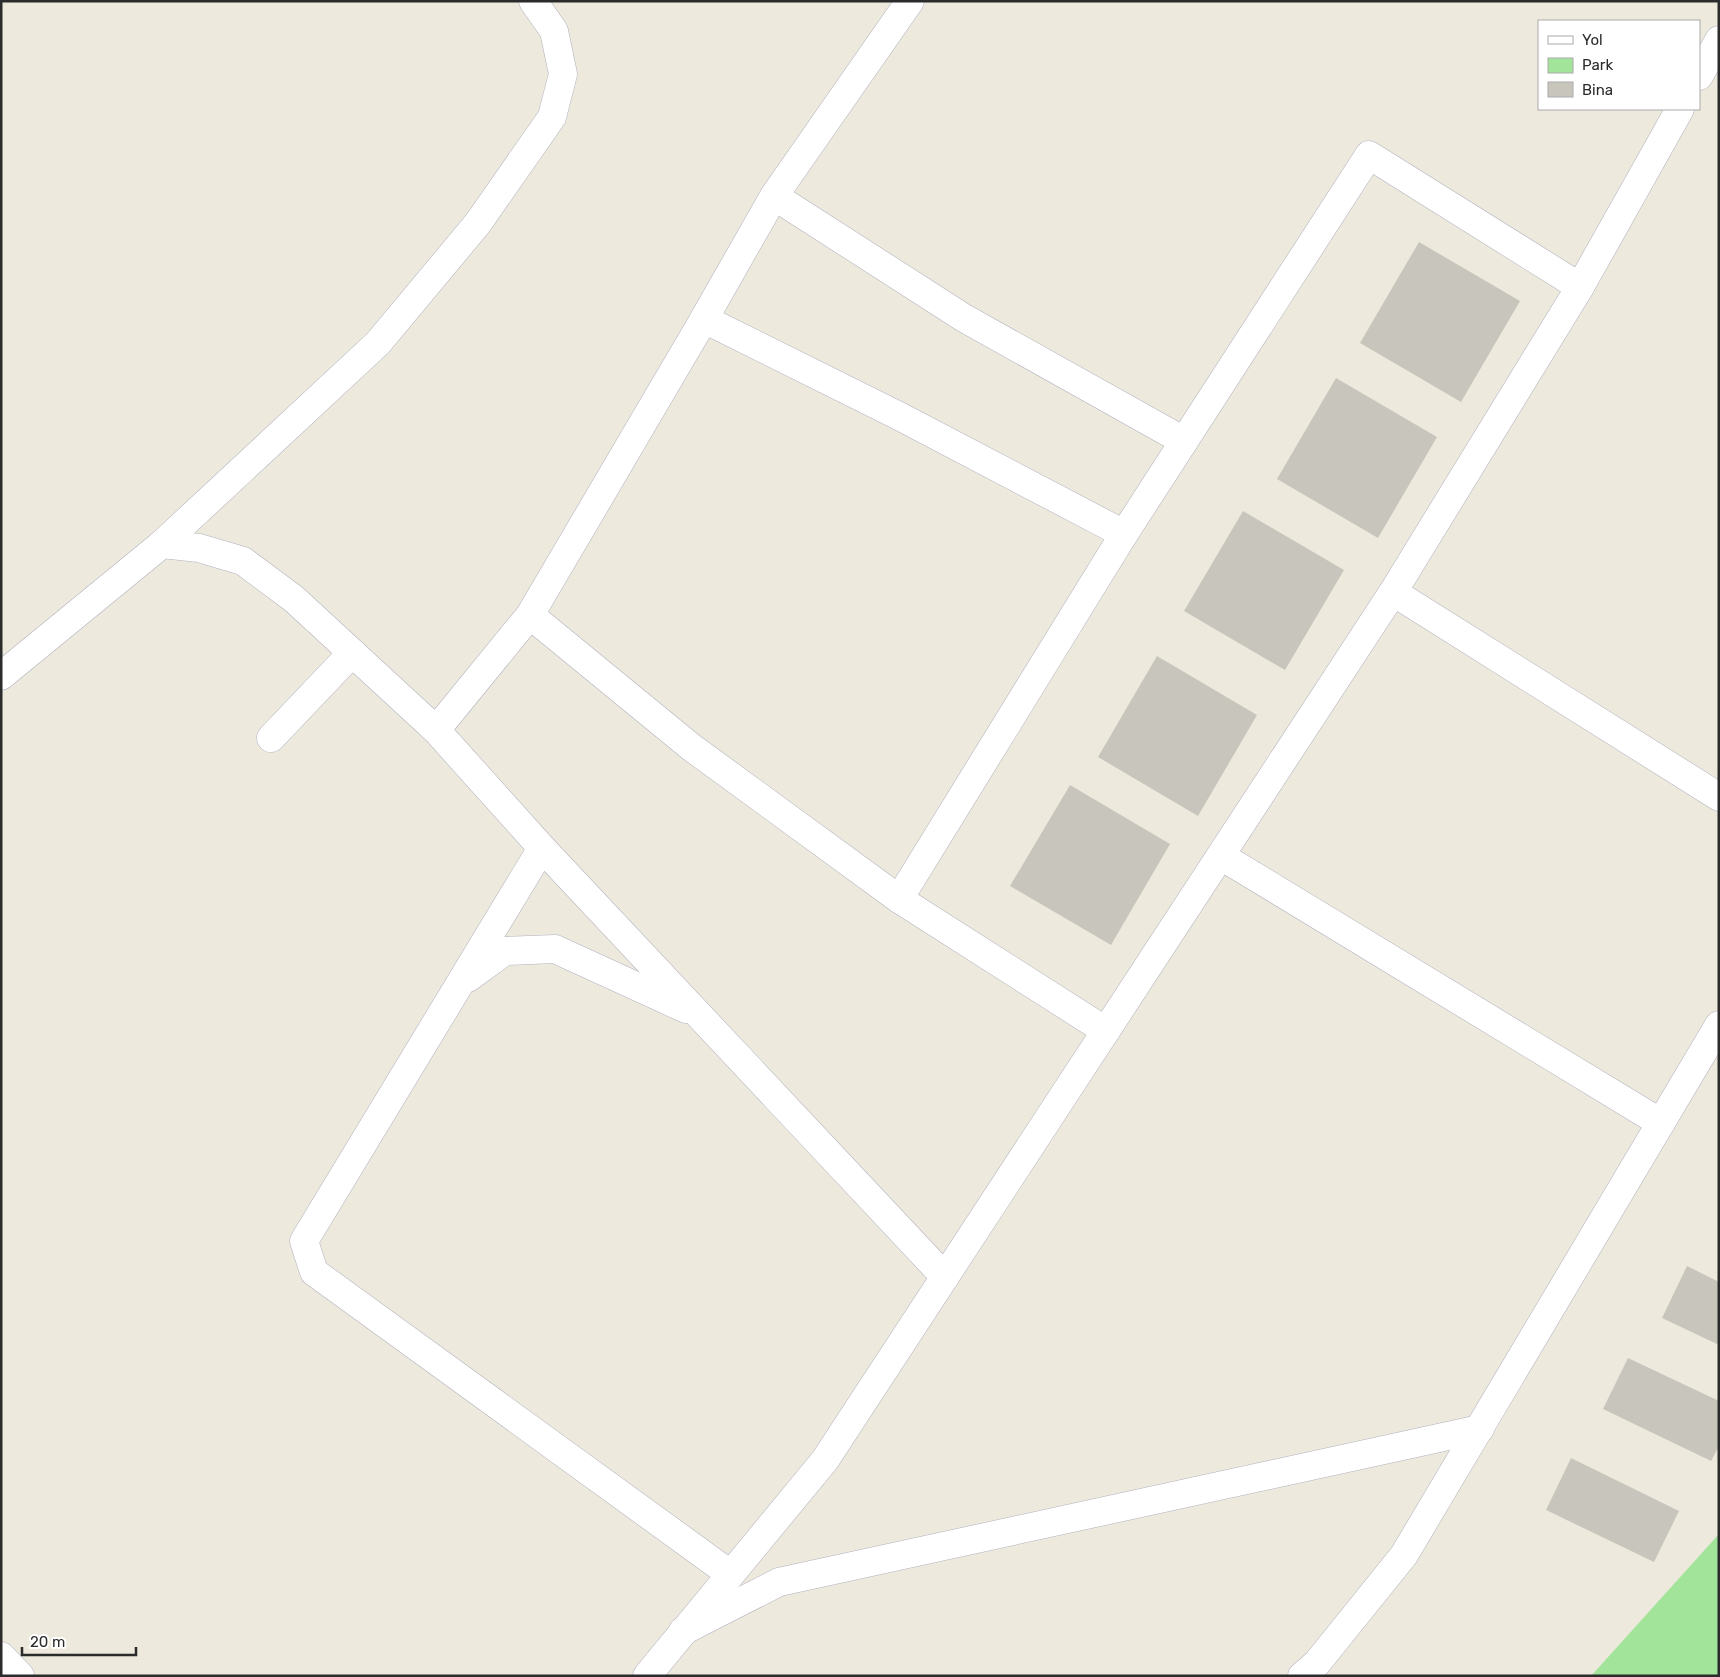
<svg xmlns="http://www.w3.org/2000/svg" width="1720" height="1677" font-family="Rubik,sans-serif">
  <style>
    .green { fill: #a2e499 }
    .building { fill: #c8c6bc }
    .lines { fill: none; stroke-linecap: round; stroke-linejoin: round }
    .street-casing { stroke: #b1b1bf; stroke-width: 29 }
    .secondary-casing { stroke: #b1b1bf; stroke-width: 29 }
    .street { stroke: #fff; stroke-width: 28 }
    .secondary { stroke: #fff; stroke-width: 28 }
  </style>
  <rect width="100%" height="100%" fill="#ede9dd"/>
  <path class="green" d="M 1719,1534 L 1719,1676 L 1591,1676 Z"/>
  <g class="building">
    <path d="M 1419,242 L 1520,301 L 1461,402 L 1360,343 Z"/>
    <path d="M 1336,378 L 1437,437 L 1378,538 L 1277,479 Z"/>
    <path d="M 1243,511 L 1344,570 L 1285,670 L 1184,611 Z"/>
    <path d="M 1157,656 L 1257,715 L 1198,816 L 1098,757 Z"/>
    <path d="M 1070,785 L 1170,844 L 1111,945 L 1010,886 Z"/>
    <path d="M 1687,1266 L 1719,1282 L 1719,1345 L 1662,1318 Z"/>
    <path d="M 1628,1358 L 1719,1401 L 1719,1446 L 1711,1461 L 1603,1409 Z"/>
    <path d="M 1571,1458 L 1679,1511 L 1654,1562 L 1546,1510 Z"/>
  </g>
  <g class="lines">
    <defs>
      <g id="street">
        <path d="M 774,196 L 964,318 L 1184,441"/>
        <path d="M 704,319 L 774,196 L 910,1"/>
        <path d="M 1124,534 L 1369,155 L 1580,287"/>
        <path d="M 162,544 L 199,548 L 243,561 L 294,599 L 436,730 L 542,848 L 945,1277"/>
        <path d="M 1393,592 L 1719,797"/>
        <path d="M 1,676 L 162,544 L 378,343 L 478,223 L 552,117 L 563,74 L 554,31 L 533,1"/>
        <path d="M 436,730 L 530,615 L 704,319 L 899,416 L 1124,534 L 899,899 L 691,747 L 530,615"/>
        <path d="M 271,738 L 352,653"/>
        <path d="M 542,848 L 304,1241 L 314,1272 L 730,1574"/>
        <path d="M 1221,856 L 1661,1123"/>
        <path d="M 899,899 L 1106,1031"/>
        <path d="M 468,978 L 505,951 L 555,949 L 686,1009"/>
        <path d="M 683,1631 L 779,1582 L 1480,1429"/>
        <path d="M 1302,1676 L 1317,1663 L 1404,1555 L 1719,1025"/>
      </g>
      <g id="secondary">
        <path d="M 1699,76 L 1719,40"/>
        <path d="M 1,1656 L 20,1676"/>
        <path d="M 647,1676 L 825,1460 L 1393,592 L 1580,287 L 1680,109"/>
      </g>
    </defs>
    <use href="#street" class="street-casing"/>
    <use href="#secondary" class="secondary-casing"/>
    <use href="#street" class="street"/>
    <use href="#secondary" class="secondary"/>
  </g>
  <rect width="1720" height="1677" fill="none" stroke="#2b2b2b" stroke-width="5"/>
  <rect x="1538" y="20" width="162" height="90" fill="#ffffff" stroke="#aaaaaa"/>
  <rect x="1548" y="36" width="25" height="8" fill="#ffffff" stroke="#aaaaaa"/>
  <text x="1582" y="45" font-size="15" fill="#2b2b2b">Yol</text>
  <rect x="1548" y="58" width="25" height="15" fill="#a2e499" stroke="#aaaaaa"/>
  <text x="1582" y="70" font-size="15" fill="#2b2b2b">Park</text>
  <rect x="1548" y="82" width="25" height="15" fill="#c8c6bc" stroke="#aaaaaa"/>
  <text x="1582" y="95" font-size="15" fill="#2b2b2b">Bina</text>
  <path d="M22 1647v8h114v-8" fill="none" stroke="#2b2b2b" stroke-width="2.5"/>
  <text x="30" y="1647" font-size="15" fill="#2b2b2b" stroke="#ffffff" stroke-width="4" paint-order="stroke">20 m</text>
</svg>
